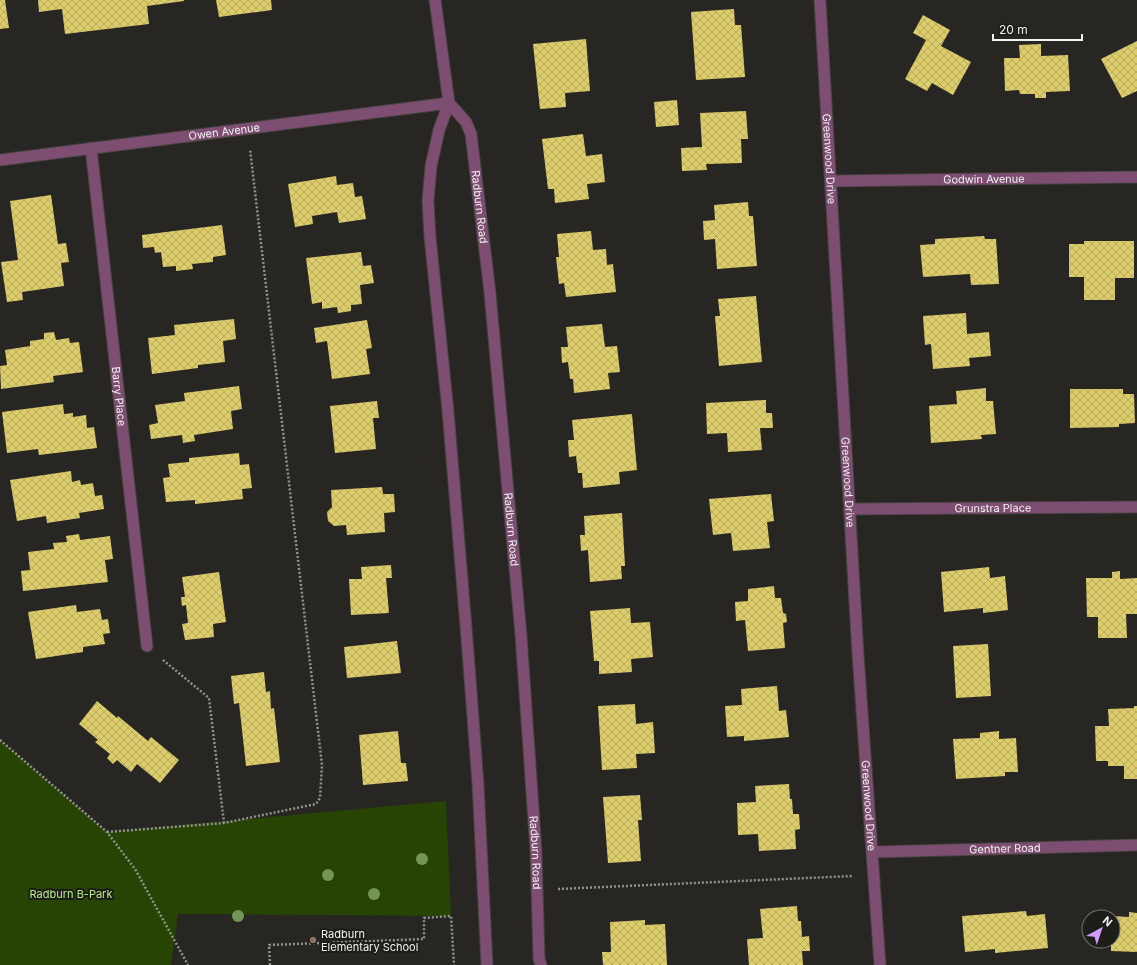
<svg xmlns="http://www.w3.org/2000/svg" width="1137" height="965" font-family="Inter,sans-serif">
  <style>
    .green { fill: #274405 }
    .building { fill: url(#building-cross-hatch) }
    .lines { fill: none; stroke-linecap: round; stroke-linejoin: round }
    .minor-casing { stroke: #44433f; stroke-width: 13 }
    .path { stroke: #93928e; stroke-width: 2.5; stroke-dasharray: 2 2; stroke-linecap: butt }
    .minor { stroke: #7d4e72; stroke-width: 11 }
    .tree { fill: #759557 }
    .education-dot { fill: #8d6e63; stroke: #1d1d19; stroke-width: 1.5 }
    .labels { text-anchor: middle; stroke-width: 4; stroke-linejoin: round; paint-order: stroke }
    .street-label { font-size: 11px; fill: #f3f2ef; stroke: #1d1d19 }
    .park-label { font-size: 11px; fill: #b5ef83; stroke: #1d1d19 }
    .poi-label { font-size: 11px; fill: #f3f2ef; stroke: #1d1d19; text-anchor: start }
  </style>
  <defs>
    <pattern id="building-cross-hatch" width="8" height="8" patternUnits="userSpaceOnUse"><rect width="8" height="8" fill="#ddcd6a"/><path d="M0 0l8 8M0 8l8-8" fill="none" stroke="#b8ac62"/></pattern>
  </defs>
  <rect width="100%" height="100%" fill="#272622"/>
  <path class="green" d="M 0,740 L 107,832 L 446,801 L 451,916 L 178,914 L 171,965 L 0,965 Z"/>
  <g class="building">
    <path d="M 0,0 L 5,0 L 9,28 L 0,29 Z"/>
    <path d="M 38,0 L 184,0 L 184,1 L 147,6 L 149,24 L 65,34 L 62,9 L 39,12 Z"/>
    <path d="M 216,0 L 271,0 L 272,10 L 219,17 Z"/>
    <path d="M 734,9 L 735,25 L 741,25 L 745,77 L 696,80 L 691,12 Z"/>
    <path d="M 923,15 L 950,30 L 941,46 L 971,62 L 953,95 L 932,83 L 927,91 L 905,79 L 926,40 L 913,33 Z"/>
    <path d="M 586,39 L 590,91 L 565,93 L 566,107 L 540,109 L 533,44 Z"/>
    <path d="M 1137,41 L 1137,91 L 1122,98 L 1101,59 Z"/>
    <path d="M 1041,44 L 1041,56 L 1068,55 L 1070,91 L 1046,92 L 1046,98 L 1035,98 L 1035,94 L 1020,94 L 1019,90 L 1005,91 L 1004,58 L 1020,58 L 1019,45 Z"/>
    <path d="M 677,100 L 679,125 L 656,127 L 654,102 Z"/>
    <path d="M 746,111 L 748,139 L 741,139 L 742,163 L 706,164 L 707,170 L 682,171 L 681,148 L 702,147 L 700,113 Z"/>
    <path d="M 583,134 L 586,156 L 602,154 L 605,182 L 587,184 L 589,199 L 555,203 L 554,189 L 548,189 L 542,139 Z"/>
    <path d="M 336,176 L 337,185 L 353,183 L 355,197 L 362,196 L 366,219 L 339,223 L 337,212 L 312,216 L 313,224 L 295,227 L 288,184 Z"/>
    <path d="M 51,195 L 58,244 L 66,243 L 69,262 L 61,263 L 64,286 L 22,292 L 23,300 L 7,302 L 1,262 L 18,260 L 10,201 Z"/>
    <path d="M 748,202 L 749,216 L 753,216 L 757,266 L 717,269 L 715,239 L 704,240 L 703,221 L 715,220 L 714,205 Z"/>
    <path d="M 222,225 L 226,255 L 213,257 L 213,262 L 192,264 L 193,269 L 176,271 L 176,266 L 163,267 L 161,252 L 155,253 L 154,247 L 143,248 L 142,235 Z"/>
    <path d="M 591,231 L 593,250 L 606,249 L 607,265 L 613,264 L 616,292 L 566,297 L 564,283 L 559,284 L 556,257 L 559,257 L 557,234 Z"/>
    <path d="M 984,236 L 985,239 L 996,239 L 999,284 L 971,285 L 970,274 L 923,277 L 920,245 L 935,244 L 935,239 Z"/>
    <path d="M 1084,241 L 1134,241 L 1134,278 L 1115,278 L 1115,300 L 1084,300 L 1084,277 L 1069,277 L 1069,244 L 1084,244 Z"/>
    <path d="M 361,252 L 363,266 L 371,265 L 374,283 L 360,285 L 362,304 L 351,305 L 351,311 L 338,313 L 337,307 L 322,309 L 322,302 L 312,304 L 306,258 Z"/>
    <path d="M 756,296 L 762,362 L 719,366 L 715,316 L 720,316 L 718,299 Z"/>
    <path d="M 966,313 L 967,334 L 989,332 L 991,356 L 969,358 L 970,366 L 933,369 L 931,344 L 925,345 L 923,316 Z"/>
    <path d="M 234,319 L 236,339 L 223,341 L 225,362 L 198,365 L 198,368 L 152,374 L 148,338 L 175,335 L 174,325 Z"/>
    <path d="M 367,320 L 372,348 L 366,349 L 370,374 L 332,379 L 327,341 L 316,343 L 314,328 Z"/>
    <path d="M 602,324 L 605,347 L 617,346 L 620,372 L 608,373 L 610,389 L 574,393 L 573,379 L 570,379 L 568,362 L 562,363 L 561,347 L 568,347 L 566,327 Z"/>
    <path d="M 54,332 L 56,340 L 69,338 L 70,343 L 79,342 L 83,372 L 53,376 L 54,382 L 1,389 L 0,366 L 7,365 L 5,350 L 30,346 L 30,341 L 44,339 L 44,333 Z"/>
    <path d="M 239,386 L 242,409 L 231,411 L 233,429 L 194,435 L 195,441 L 183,443 L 182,435 L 151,439 L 149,425 L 158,423 L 155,405 L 185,401 L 184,393 Z"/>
    <path d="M 986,388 L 986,401 L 993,401 L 996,434 L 981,435 L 982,439 L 931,443 L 929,406 L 957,404 L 956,391 Z"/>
    <path d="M 1070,389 L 1123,389 L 1123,394 L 1134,394 L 1135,423 L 1119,424 L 1119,427 L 1070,428 Z"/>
    <path d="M 766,400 L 766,413 L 772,413 L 773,428 L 760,428 L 762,450 L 728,452 L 727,433 L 707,434 L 706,403 Z"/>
    <path d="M 377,401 L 379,418 L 373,418 L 376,449 L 335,453 L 330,406 Z"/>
    <path d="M 63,404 L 64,414 L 73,413 L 73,417 L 86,415 L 87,428 L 94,427 L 97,448 L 39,455 L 38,449 L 7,453 L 2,412 Z"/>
    <path d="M 632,414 L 637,470 L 619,472 L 620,484 L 583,488 L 582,473 L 578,473 L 576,456 L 569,457 L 568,440 L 574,440 L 572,420 Z"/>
    <path d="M 239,453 L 240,465 L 249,464 L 252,488 L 242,489 L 243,499 L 195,504 L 195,500 L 166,502 L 163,478 L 170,477 L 168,464 L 189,462 L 189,458 Z"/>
    <path d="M 71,471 L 72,482 L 80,480 L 81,485 L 93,483 L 95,496 L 102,495 L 104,509 L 79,513 L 80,518 L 47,523 L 46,516 L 17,521 L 10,480 Z"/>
    <path d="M 382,487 L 383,494 L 394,494 L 395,512 L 384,513 L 385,532 L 347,535 L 346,525 L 334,526 L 328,521 L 327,512 L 332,507 L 331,490 Z"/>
    <path d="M 771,494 L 774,521 L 767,522 L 770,548 L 733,551 L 731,533 L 713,535 L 709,499 Z"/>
    <path d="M 622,513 L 625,566 L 621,566 L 622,579 L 590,582 L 588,550 L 581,551 L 580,535 L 585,535 L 584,516 Z"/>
    <path d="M 79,534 L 80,540 L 110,536 L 113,559 L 105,560 L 108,582 L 23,591 L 21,571 L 30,570 L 28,552 L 54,549 L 53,543 L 67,542 L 66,536 Z"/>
    <path d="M 391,565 L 392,578 L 386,578 L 389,613 L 351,615 L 349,579 L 362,579 L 361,567 Z"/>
    <path d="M 989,567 L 990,578 L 1005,576 L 1008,610 L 983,613 L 983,608 L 944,612 L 941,572 Z"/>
    <path d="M 1120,571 L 1120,579 L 1137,578 L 1137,614 L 1126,614 L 1127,638 L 1098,638 L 1098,617 L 1087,617 L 1086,578 L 1112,578 L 1112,572 Z"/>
    <path d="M 219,572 L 226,622 L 213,624 L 214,637 L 185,640 L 182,624 L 188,623 L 186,605 L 182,606 L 181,597 L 185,597 L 182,577 Z"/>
    <path d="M 774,586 L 775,598 L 781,598 L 783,613 L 786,614 L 787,622 L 783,623 L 785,648 L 748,651 L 745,620 L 736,621 L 735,602 L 748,601 L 748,589 Z"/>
    <path d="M 76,605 L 77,612 L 100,609 L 102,620 L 108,619 L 110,633 L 103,634 L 105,644 L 83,647 L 83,652 L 36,659 L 28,612 Z"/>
    <path d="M 630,608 L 631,623 L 650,622 L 653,657 L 631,659 L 632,672 L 599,674 L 599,661 L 594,661 L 590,611 Z"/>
    <path d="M 397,641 L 401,673 L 347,678 L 344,647 Z"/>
    <path d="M 988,644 L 991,696 L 956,698 L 953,646 Z"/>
    <path d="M 264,672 L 266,692 L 270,691 L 271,709 L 274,708 L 280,762 L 246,766 L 239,703 L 234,704 L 231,676 Z"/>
    <path d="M 777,686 L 779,711 L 786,710 L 789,737 L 744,741 L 744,736 L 727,737 L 725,706 L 742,705 L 741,689 Z"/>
    <path d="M 97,701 L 117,718 L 118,716 L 148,741 L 151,737 L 179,760 L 160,783 L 137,764 L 131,772 L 117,760 L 113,764 L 107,758 L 110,754 L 95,742 L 98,740 L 79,724 Z"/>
    <path d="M 635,704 L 636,724 L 653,722 L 655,753 L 636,754 L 637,768 L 602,770 L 598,706 Z"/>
    <path d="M 1134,706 L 1137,706 L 1137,779 L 1124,779 L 1124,766 L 1108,766 L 1108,761 L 1096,761 L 1095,726 L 1109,726 L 1108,709 L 1134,708 Z"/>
    <path d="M 398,731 L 401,763 L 406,763 L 408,781 L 363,785 L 359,735 Z"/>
    <path d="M 999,731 L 999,739 L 1016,738 L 1018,772 L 1005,772 L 1005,776 L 956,779 L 953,739 L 980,738 L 980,733 Z"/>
    <path d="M 789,784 L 790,799 L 792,799 L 793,814 L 799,814 L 800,829 L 795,830 L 796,849 L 759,851 L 758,834 L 738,835 L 737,803 L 756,802 L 755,786 Z"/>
    <path d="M 640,795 L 642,820 L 638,820 L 641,861 L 608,863 L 603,797 Z"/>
    <path d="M 797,906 L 798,921 L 801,921 L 802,937 L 809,936 L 810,951 L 802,951 L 803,965 L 749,965 L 747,939 L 763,938 L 760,909 Z"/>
    <path d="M 1026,911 L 1027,916 L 1045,914 L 1048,948 L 995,953 L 995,949 L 965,952 L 962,916 Z"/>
    <path d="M 1129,912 L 1137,913 L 1137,952 L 1111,951 L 1111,941 L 1113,941 L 1113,916 L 1129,917 Z"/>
    <path d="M 645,920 L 645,925 L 665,924 L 667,965 L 603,965 L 602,952 L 611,952 L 610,922 Z"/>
  </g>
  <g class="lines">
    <defs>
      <g id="minor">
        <path d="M 435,0 L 449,103 L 439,130 L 431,166 L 428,201 L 430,237 L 448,411 L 467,639 L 478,784 L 487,965"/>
        <path id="s1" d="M 820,0 L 858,655 L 880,965"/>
        <path id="s2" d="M 449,103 L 466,122 L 471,134 L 490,293 L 521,635 L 536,851 L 539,959 L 541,965"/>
        <path id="s3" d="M 91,148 L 147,646"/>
        <path id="s4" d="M 0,160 L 449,103"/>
        <path id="s5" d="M 831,181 L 1137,177"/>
        <path id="s6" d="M 850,509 L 1137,507"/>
        <path id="s7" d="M 873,852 L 1137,845"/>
      </g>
    </defs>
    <use href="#minor" class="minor-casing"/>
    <g class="path">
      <path d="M 163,660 L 209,698 L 224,823"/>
      <path d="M 0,740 L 107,832 L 135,869 L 188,965"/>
      <path d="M 107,832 L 224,823 L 316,804 L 320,798 L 322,765 L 250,149"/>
      <path d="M 558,889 L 853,876"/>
      <path d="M 270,965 L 269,945 L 424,939 L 424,918 L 451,916 L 454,965"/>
    </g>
    <use href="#minor" class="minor"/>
  </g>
  <g class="tree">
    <circle cx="422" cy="859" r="6"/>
    <circle cx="328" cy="875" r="6"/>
    <circle cx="374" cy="894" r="6"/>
    <circle cx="238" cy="916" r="6"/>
  </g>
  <circle class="education-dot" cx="313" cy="940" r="4"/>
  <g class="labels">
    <g class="street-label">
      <text dy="4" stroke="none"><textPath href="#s4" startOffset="226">Owen Avenue</textPath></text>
      <text dy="4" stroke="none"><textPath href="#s1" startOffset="159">Greenwood Drive</textPath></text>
      <text dy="4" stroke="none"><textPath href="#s5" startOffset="153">Godwin Avenue</textPath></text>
      <text dy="4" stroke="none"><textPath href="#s2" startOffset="112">Radburn Road</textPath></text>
      <text dy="4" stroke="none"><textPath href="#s3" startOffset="250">Barry Place</textPath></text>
      <text dy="4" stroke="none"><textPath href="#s1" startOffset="483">Greenwood Drive</textPath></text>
      <text dy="4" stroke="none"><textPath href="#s6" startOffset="143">Grunstra Place</textPath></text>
      <text dy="4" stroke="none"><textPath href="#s2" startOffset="436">Radburn Road</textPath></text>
      <text dy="4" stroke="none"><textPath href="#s1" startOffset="807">Greenwood Drive</textPath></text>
      <text dy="4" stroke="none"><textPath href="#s7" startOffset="132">Gentner Road</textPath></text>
      <text dy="4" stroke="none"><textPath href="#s2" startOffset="760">Radburn Road</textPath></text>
    </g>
    <g class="park-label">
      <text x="71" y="898">Radburn B-Park</text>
    </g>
    <g class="poi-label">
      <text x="321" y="938">Radburn<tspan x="321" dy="13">Elementary School</tspan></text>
    </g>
  </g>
  <g transform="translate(1101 929) rotate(40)"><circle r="19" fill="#1d1d19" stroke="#73726f"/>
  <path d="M0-3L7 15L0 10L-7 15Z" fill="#d29dfd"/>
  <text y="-6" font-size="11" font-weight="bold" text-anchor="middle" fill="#f3f2ef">N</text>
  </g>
  <path d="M993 34v6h89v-6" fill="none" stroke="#f3f2ef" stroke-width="2"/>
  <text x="999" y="34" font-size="12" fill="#f3f2ef" stroke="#1d1d19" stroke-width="3" paint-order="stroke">20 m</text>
</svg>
